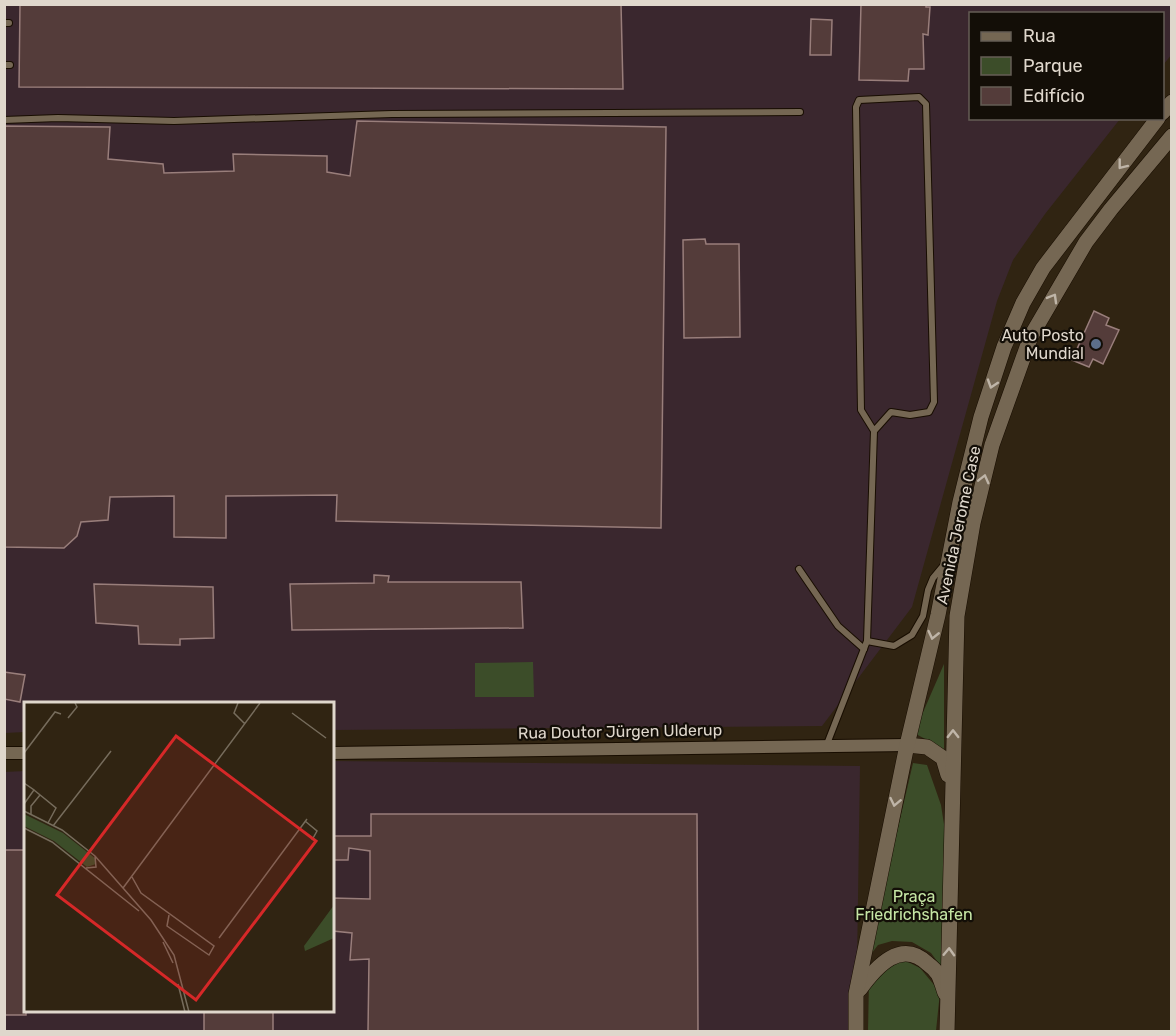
<svg xmlns="http://www.w3.org/2000/svg" width="1176" height="1036" font-family="Rubik,sans-serif">
  <style>
    .industrial { fill: #3a272e }
    .green { fill: #3c4d29 }
    .building { fill: #543c3a; stroke: #997e7b; stroke-width: 1.5 }
    .lines { fill: none; stroke-linecap: round; stroke-linejoin: round }
    .lane-casing { stroke: #180d00; stroke-width: 8 }
    .street-casing { stroke: #180d00; stroke-width: 14 }
    .secondary-casing { stroke: #180d00; stroke-width: 16 }
    .lane { stroke: #756753; stroke-width: 6 }
    .street { stroke: #756753; stroke-width: 12 }
    .secondary { stroke: #756753; stroke-width: 15 }
    .oneway { stroke: #bfb5a8 }
    .service-dot { fill: #5c6f8a; stroke: #130e07; stroke-width: 2 }
    .labels { text-anchor: middle; stroke-width: 4.5; stroke-linejoin: round; paint-order: stroke }
    .poi-label { font-size: 16px; fill: #dfd7cc; stroke: #130e07; text-anchor: end }
    .street-label { font-size: 16px; fill: #dfd7cc; stroke: #130e07 }
    .park-label { font-size: 16px; fill: #c6e6a5; stroke: #130e07 }
    .inset-road { fill: none; stroke: #766c5c; stroke-width: 1.5 }
    .view { fill: #d62828; fill-opacity: 0.15; stroke: #d62828; stroke-width: 3 }
    .inset-edge { fill: none; stroke: #dfd7cc; stroke-width: 3 }
  </style>
  <rect width="100%" height="100%" fill="#302412"/>
  <g class="industrial">
    <path d="M 1171,4 L 1172,54 L 1163,65 L 1162,14 L 970,14 L 970,118 L 1120,119 L 1045,214 L 1013,260 L 997,301 L 912,607 L 822,726 L 333,730 L 333,703 L 26,703 L 25,732 L 5,733 L 4,5 Z"/>
    <path d="M 333,761 L 860,766 L 856,1031 L 5,1031 L 4,772 L 25,771 L 26,1010 L 333,1010 Z"/>
  </g>
  <g class="green">
    <path d="M 533,662 L 534,697 L 475,697 L 475,663 Z"/>
    <path d="M 944,664 L 944,749 L 914,733 Z"/>
    <path d="M 913,763 L 927,765 L 941,805 L 951,870 L 942,968 L 931,953 L 912,942 L 892,941 L 878,945 L 868,958 Z"/>
    <path d="M 904,960 L 920,968 L 940,992 L 936,1031 L 868,1032 L 869,980 L 880,968 Z"/>
  </g>
  <g class="building">
    <path d="M 20,4 L 621,4 L 623,89 L 19,87 Z"/>
    <path d="M 861,4 L 926,4 L 926,7 L 930,7 L 928,35 L 923,34 L 924,69 L 909,69 L 908,81 L 859,80 Z"/>
    <path d="M 811,19 L 832,20 L 831,55 L 810,55 Z"/>
    <path d="M 357,121 L 666,127 L 661,528 L 336,521 L 337,495 L 226,496 L 226,538 L 174,537 L 174,496 L 110,497 L 108,520 L 81,522 L 77,536 L 64,548 L 4,547 L 4,126 L 110,127 L 108,159 L 163,164 L 164,173 L 234,171 L 233,154 L 327,156 L 327,172 L 350,176 Z"/>
    <path d="M 705,239 L 706,244 L 739,244 L 740,337 L 684,338 L 683,240 Z"/>
    <path d="M 1094,311 L 1109,318 L 1106,325 L 1119,330 L 1103,364 L 1093,359 L 1089,367 L 1072,360 Z"/>
    <path d="M 374,575 L 389,576 L 388,582 L 521,582 L 523,628 L 292,630 L 290,584 L 374,583 Z"/>
    <path d="M 94,584 L 213,587 L 214,638 L 180,639 L 180,645 L 139,644 L 138,626 L 96,623 Z"/>
    <path d="M 4,672 L 25,675 L 20,702 L 4,699 Z"/>
    <path d="M 371,814 L 697,814 L 698,1032 L 368,1032 L 369,959 L 350,960 L 352,933 L 333,931 L 333,898 L 370,899 L 370,851 L 349,848 L 348,860 L 333,860 L 333,836 L 371,836 Z"/>
    <rect x="4" y="850" width="22" height="165"/>
    <rect x="204" y="1011" width="69" height="21"/>
  </g>
  <g class="lines">
    <defs>
      <g id="lane">
        <path d="M 4,23 L 9,23"/>
        <path d="M 4,65 L 10,65"/>
        <path d="M 4,120 L 58,118 L 174,121 L 392,114 L 800,112"/>
        <path d="M 799,569 L 838,626 L 864,649"/>
        <path d="M 867,641 L 894,646 L 912,635 L 923,616 L 928,590 L 933,578 L 943,566"/>
        <path d="M 827,744 L 867,641 L 874,431 L 861,410 L 856,107 L 859,100 L 919,97 L 926,104 L 934,402 L 929,412 L 910,415 L 891,412 L 874,431"/>
      </g>
      <g id="street">
        <path d="M 4,753 L 26,753"/>
        <path d="M 333,753 L 907,745"/>
      </g>
      <g id="secondary">
        <path d="M 1162,113 L 1172,102"/>
        <path d="M 907,745 L 927,747 L 943,758 L 948,775"/>
        <path d="M 860,989 C 876,967 901,938 928,964 C 932,967 936,971 938,974 C 941,980 943,987 945,993"/>
        <path d="M 856,1032 L 856,994 L 907,745 L 938,615 L 960,502 L 981,417 L 1004,347 L 1023,303 L 1043,268 L 1158,118"/>
        <path d="M 947,1032 L 957,616 L 973,523 L 992,445 L 1031,336 L 1086,242 L 1111,209 L 1172,136"/>
      </g>
    </defs>
    <use href="#lane" class="lane-casing"/>
    <use href="#street" class="street-casing"/>
    <use href="#secondary" class="secondary-casing"/>
    <use href="#lane" class="lane"/>
    <use href="#street" class="street"/>
    <use href="#secondary" class="secondary"/>
  </g>
  <defs><path id="oneway-chevron" d="M-2-3.5L2.5 0L-2 3.5" fill="none" stroke-width="1.6" stroke-linecap="round" stroke-linejoin="round" transform="scale(1.5)"/></defs>
  <g class="oneway">
    <use href="#oneway-chevron" transform="translate(1122 165) rotate(128)"/>
    <use href="#oneway-chevron" transform="translate(1053 298) rotate(-60)"/>
    <use href="#oneway-chevron" transform="translate(992 384) rotate(108)"/>
    <use href="#oneway-chevron" transform="translate(984 479) rotate(-76)"/>
    <use href="#oneway-chevron" transform="translate(933 635) rotate(103)"/>
    <use href="#oneway-chevron" transform="translate(953 734) rotate(-90)"/>
    <use href="#oneway-chevron" transform="translate(895 802) rotate(102)"/>
    <use href="#oneway-chevron" transform="translate(949 952) rotate(-88)"/>
  </g>
  <circle class="service-dot" cx="1096" cy="344" r="6"/>
  <g class="labels">
    <g class="poi-label">
      <text x="1084" y="341">Auto Posto<tspan x="1084" dy="18">Mundial</tspan></text>
    </g>
    <g class="street-label">
      <text transform="translate(958 525) rotate(-78)" y="6">Avenida Jerome Case</text>
      <text transform="translate(620 731) rotate(-1)" y="6">Rua Doutor Jürgen Ulderup</text>
    </g>
    <g class="park-label">
      <text x="914" y="902">Praça<tspan x="914" dy="18">Friedrichshafen</tspan></text>
    </g>
  </g>
  <g transform="translate(24 702)">
    <rect width="310" height="310" fill="#302412"/>
    <path d="M 0,112 L 39,131 L 72,157 L 72,162 L 63,165 L 30,139 L 0,124 ZM 310,203 L 310,236 L 281,249 L 280,244 Z" fill="#3c4d29"/>
    <path class="inset-road" d="M 214,1 L 210,11 L 221,22M 268,11 L 302,36M 44,16 L 53,5 L 51,1M 0,51 L 31,10 L 37,12M 0,81 L 10,88 L 0,102M 10,88 L 32,106 L 24,121M 0,109 L 38,128 L 71,154 L 127,218 L 150,253 L 165,310M 7,112 L 7,104 L 16,93M 281,119 L 293,129 L 288,138M 29,124 L 87,49M 0,126 L 28,140 L 115,209M 62,166 L 72,165 L 71,154M 108,175 L 117,191 L 190,244 L 185,253 L 143,224 L 145,213M 99,186 L 236,1M 195,236 L 283,117M 139,240 L 149,261M 154,282 L 161,310"/>
    <path class="view" d="M 152,34 L 292,139 L 172,298 L 33,193 Z"/>
    <rect width="310" height="310" class="inset-edge"/>
  </g>
  <rect width="1176" height="1036" fill="none" stroke="#dfd7cc" stroke-width="12"/>
  <rect x="969" y="12" width="195" height="108" fill="#130e07" stroke="#655e56" stroke-width="1.5"/>
  <rect x="981" y="32" width="30" height="9" fill="#756753" stroke="#655e56" stroke-width="1.5"/>
  <text x="1023" y="42" font-size="18" fill="#dfd7cc">Rua</text>
  <rect x="981" y="57" width="30" height="18" fill="#3c4d29" stroke="#655e56" stroke-width="1.5"/>
  <text x="1023" y="72" font-size="18" fill="#dfd7cc">Parque</text>
  <rect x="981" y="87" width="30" height="18" fill="#543c3a" stroke="#655e56" stroke-width="1.5"/>
  <text x="1023" y="102" font-size="18" fill="#dfd7cc">Edifício</text>
</svg>
